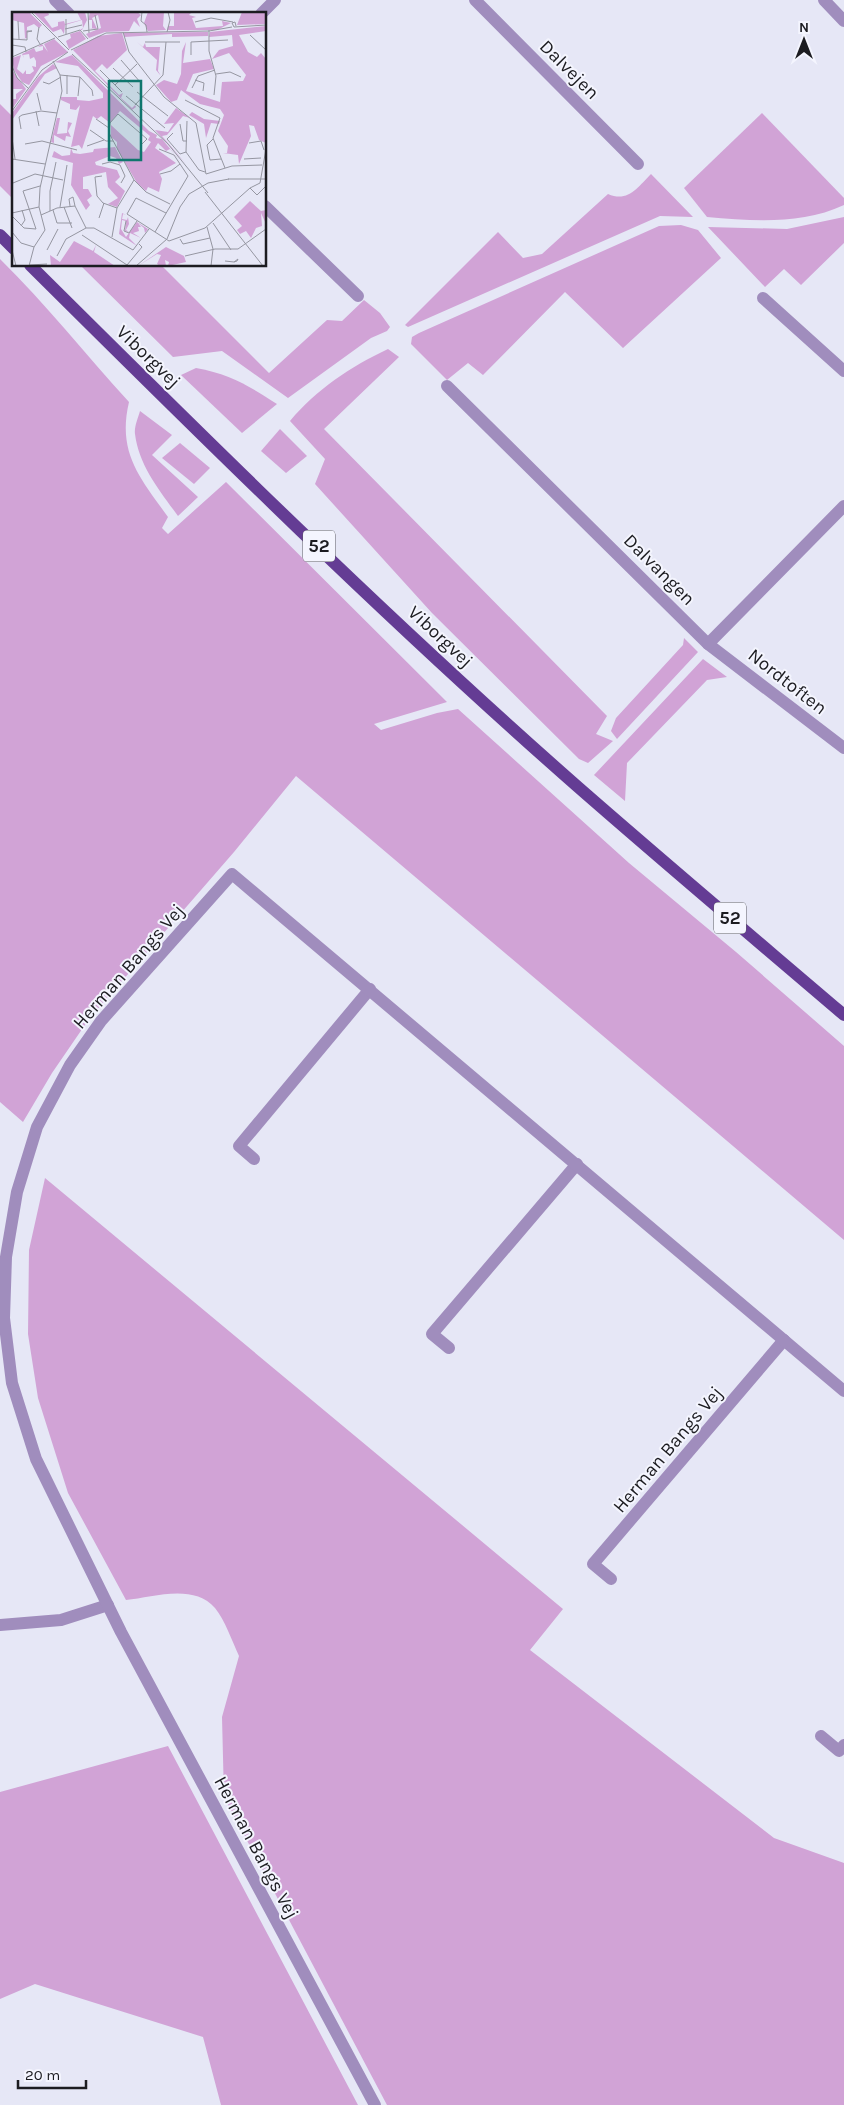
<svg xmlns="http://www.w3.org/2000/svg" width="844" height="2105" font-family="Karla,sans-serif">
  <style>
    .green { fill: #d1a3d6 }
    .lines { fill: none; stroke-linecap: round; stroke-linejoin: round }
    .street { stroke: #a08dbd; stroke-width: 12 }
    .primary { stroke: #643c94; stroke-width: 12 }
    .labels { text-anchor: middle; stroke-width: 4; stroke-linejoin: round; paint-order: stroke }
    .shield { fill: #f4f5fe; stroke: #5d5d63; stroke-width: 1 }
    .shield-label { font-size: 18px; font-weight: bold; fill: #1c1c21 }
    .street-label { font-size: 19px; fill: #1c1c21; stroke: #f4f5fe }
    .inset-road { fill: none; stroke: #9596a1; stroke-width: 1 }
    .view { fill: #0f766e; fill-opacity: 0.15; stroke: #0f766e; stroke-width: 2.5 }
    .inset-edge { fill: none; stroke: #1c1c21; stroke-width: 2.5 }
  </style>
  <rect width="100%" height="100%" fill="#e6e7f6"/>
  <g class="green">
    <path d="M 0,104 L 14,118 L 14,200 L 0,186 Z"/>
    <path d="M 762,113 L 844,198 L 844,205 C 801,225 753,221 707,217 L 684,188 Z"/>
    <path d="M 651,174 L 693,217 L 660,216 L 408,327 L 405,325 L 498,232 L 523,258 L 542,254 L 608,194 C 628,203 638,187 651,174 Z"/>
    <path d="M 844,217 L 844,243 L 801,285 L 784,269 L 765,287 L 708,227 L 787,229 Z"/>
    <path d="M 681,225 L 698,230 L 721,258 L 623,348 L 565,292 L 483,375 L 468,363 L 447,380 L 411,344 L 412,337 L 419,333 L 659,226 Z"/>
    <path d="M 0,259 C 46,304 86,355 129,402 C 117,453 140,478 168,517 L 162,528 L 168,534 L 226,482 L 447,702 L 374,724 L 381,730 L 437,713 L 458,709 L 629,863 L 736,952 L 844,1046 L 844,1240 L 296,776 L 234,852 L 89,1019 L 52,1073 L 23,1122 L 0,1102 Z"/>
    <path d="M 80,265 L 161,265 L 269,373 L 327,320 L 342,321 L 364,300 L 380,313 L 390,327 L 387,331 L 371,338 L 288,398 L 222,351 L 173,357 Z"/>
    <path d="M 388,349 L 399,357 L 324,429 L 607,716 L 596,734 L 613,741 L 588,763 L 579,759 L 432,613 L 315,484 L 325,459 L 290,421 C 317,389 350,367 388,349 Z"/>
    <path d="M 196,368 C 230,374 249,386 277,404 L 242,433 L 181,375 Z"/>
    <path d="M 140,411 L 172,435 L 152,455 L 198,497 L 178,516 C 160,491 139,466 135,434 C 134,427 138,418 140,411 Z"/>
    <path d="M 280,429 L 307,456 L 286,473 L 261,451 Z"/>
    <path d="M 180,443 L 210,468 L 194,484 L 162,458 Z"/>
    <path d="M 684,638 L 698,652 L 617,739 L 611,731 L 616,718 L 683,645 Z"/>
    <path d="M 703,659 L 727,677 L 707,680 L 627,763 L 625,801 L 594,775 Z"/>
    <path d="M 45,1178 L 563,1609 L 530,1650 L 774,1838 L 844,1863 L 844,2105 L 387,2105 L 224,1797 L 222,1717 L 239,1656 C 232,1641 225,1620 215,1608 C 194,1583 153,1597 126,1600 L 68,1493 L 38,1398 L 28,1334 L 29,1250 Z"/>
    <path d="M 168,1746 L 358,2105 L 221,2105 L 203,2037 L 35,1984 L 0,1999 L 0,1792 Z"/>
  </g>
  <g class="lines">
    <g class="street">
      <path d="M 55,0 L 69,14"/>
      <path d="M 475,0 L 638,164"/>
      <path d="M 824,0 L 844,21"/>
      <path d="M 261,14 L 275,0"/>
      <path d="M 265,206 L 358,296"/>
      <path d="M 763,298 L 844,371"/>
      <path d="M 447,386 L 708,644 L 844,748"/>
      <path d="M 708,644 L 844,506"/>
      <path d="M 254,1159 L 239,1146 L 370,989"/>
      <path d="M 449,1348 L 432,1334 L 577,1164"/>
      <path d="M 611,1579 L 593,1564 L 784,1340"/>
      <path d="M 0,1625 L 61,1620 L 108,1605"/>
      <path d="M 821,1736 L 839,1751 L 844,1745"/>
      <path d="M 375,2105 L 121,1632 L 36,1459 L 12,1383 L 4,1318 L 6,1257 L 17,1192 L 37,1127 L 70,1065 L 101,1021 L 232,874 L 844,1391"/>
    </g>
    <g class="primary">
      <path d="M 0,235 L 14,249"/>
      <path d="M 30,265 C 208,442 389,621 578,787 C 666,864 755,939 844,1015"/>
    </g>
  </g>
  <g class="labels">
    <g class="shield">
      <rect x="303" y="530.5" width="32" height="31" rx="4"/>
      <rect x="714" y="902.5" width="32" height="31" rx="4"/>
    </g>
    <g class="shield-label">
      <text x="319" y="552">52</text>
      <text x="730" y="924">52</text>
    </g>
    <g class="street-label">
      <text transform="translate(570 69) rotate(45)" y="7">Dalvejen</text>
      <text transform="translate(149 356) rotate(44)" y="7">Viborgvej</text>
      <text transform="translate(660 569) rotate(45)" y="7">Dalvangen</text>
      <text transform="translate(441 636) rotate(43)" y="7">Viborgvej</text>
      <text transform="translate(788 681) rotate(38)" y="7">Nordtoften</text>
      <text transform="translate(128 966) rotate(-49)" y="7">Herman Bangs Vej</text>
      <text transform="translate(667 1449) rotate(-50)" y="7">Herman Bangs Vej</text>
      <text transform="translate(257 1847) rotate(62)" y="7">Herman Bangs Vej</text>
    </g>
  </g>
  <g transform="translate(12 12)">
    <rect width="254" height="254" fill="#e6e7f6"/>
    <path d="M 1,0 L 17,0 L 30,13 L 27,16 L 22,12 L 15,15 L 15,26 L 8,27 L 13,26 L 12,11 L 0,8 ZM 21,0 L 36,0 L 37,3 L 32,5 L 40,16 L 46,14 L 46,10 L 52,9 L 53,12 L 69,8 L 65,0 L 73,0 L 75,8 L 70,18 L 68,18 L 71,16 L 70,8 L 53,13 L 52,22 L 49,17 L 41,20 ZM 78,0 L 125,0 L 129,3 L 125,7 L 128,15 L 122,9 L 117,19 L 93,20 L 77,26 L 74,22 L 89,16 L 86,3 L 80,6 L 85,17 L 77,16 L 80,16 L 80,8 L 76,8 ZM 136,0 L 152,0 L 151,14 L 154,18 L 136,19 L 132,11 ZM 162,0 L 179,1 L 177,3 L 184,5 L 180,6 L 184,16 L 211,14 L 210,9 L 219,11 L 205,18 L 155,18 L 156,14 L 162,14 ZM 230,0 L 254,0 L 254,12 L 225,13 ZM 254,14 L 254,19 L 227,23 L 236,40 L 245,45 L 249,41 L 254,47 L 254,131 L 247,128 L 242,114 L 237,113 L 239,124 L 227,152 L 226,143 L 211,141 L 215,141 L 216,134 L 206,119 L 212,103 L 208,97 L 188,92 L 169,78 L 165,88 L 159,90 L 144,73 L 152,68 L 165,72 L 169,62 L 170,39 L 174,30 L 171,51 L 198,47 L 202,57 L 181,62 L 174,79 L 208,90 L 210,70 L 231,69 L 234,63 L 217,41 L 200,47 L 207,38 L 221,34 L 220,23 L 197,25 L 198,20 ZM 68,19 L 74,27 L 57,37 L 54,29 L 59,26 L 58,22 ZM 196,20 L 196,24 L 160,25 L 160,22 L 112,25 L 112,21 ZM 110,21 L 115,38 L 95,57 L 90,52 L 83,59 L 107,83 L 111,81 L 109,86 L 120,96 L 123,93 L 124,95 L 120,98 L 61,38 L 86,24 ZM 42,27 L 56,40 L 29,54 L 17,73 L 10,70 L 2,58 L 0,46 L 9,43 L 5,57 L 11,62 L 14,58 L 14,62 L 18,62 L 22,59 L 20,54 L 24,55 L 24,49 L 22,45 L 18,47 L 17,42 L 11,43 L 12,46 L 10,42 L 22,36 L 24,40 L 31,38 L 31,34 L 26,35 L 30,32 L 36,40 L 32,32 ZM 125,30 L 131,35 L 133,31 L 134,35 L 148,35 L 146,59 L 149,64 L 144,58 L 145,48 ZM 60,43 L 137,119 L 145,123 L 144,126 L 150,127 L 170,151 L 158,137 L 154,139 L 146,131 L 143,136 L 164,151 L 147,160 L 150,167 L 147,180 L 136,175 L 134,179 L 125,171 L 105,137 L 105,130 L 99,125 L 99,113 L 126,138 L 132,140 L 139,130 L 136,128 L 138,124 L 108,99 L 98,111 L 89,104 L 85,107 L 81,104 L 70,137 L 67,133 L 59,135 L 68,93 L 64,98 L 58,97 L 58,92 L 49,88 L 49,85 L 65,85 L 65,88 L 77,89 L 91,86 L 91,81 L 66,54 L 43,50 ZM 41,52 L 45,56 L 33,62 L 0,108 L 0,101 L 26,65 ZM 0,58 L 14,77 L 0,97 L 1,87 L 4,87 L 4,82 L 11,77 L 0,77 ZM 164,96 L 178,106 L 171,104 L 155,123 L 150,124 L 174,152 L 143,118 L 156,120 L 162,111 L 152,112 ZM 180,100 L 192,107 L 208,109 L 207,112 L 199,111 L 194,126 L 192,112 L 177,103 ZM 45,106 L 48,106 L 45,122 L 55,121 L 56,110 L 60,111 L 56,119 L 59,125 L 54,124 L 53,129 L 42,123 L 42,131 L 39,130 ZM 103,135 L 111,150 L 107,152 L 104,146 L 98,144 L 83,150 L 84,153 L 105,158 L 108,165 L 103,170 L 113,179 L 105,195 L 96,192 L 106,186 L 96,175 L 94,160 L 71,165 L 71,177 L 76,177 L 80,184 L 75,188 L 78,193 L 74,198 L 59,173 L 61,151 L 40,145 L 42,139 L 50,144 L 58,143 L 59,136 L 61,141 L 68,142 L 81,140 L 82,137 ZM 238,189 L 249,199 L 254,198 L 254,212 L 249,201 L 250,214 L 244,216 L 239,226 L 234,219 L 228,222 L 225,218 L 230,214 L 222,205 ZM 110,201 L 114,203 L 111,202 L 110,207 L 115,208 L 116,205 L 117,212 L 114,218 L 117,220 L 113,219 L 114,209 L 110,208 L 109,217 L 114,225 L 125,210 L 136,217 L 133,221 L 132,216 L 126,211 L 129,215 L 126,215 L 127,219 L 121,221 L 129,226 L 118,221 L 117,226 L 125,234 L 107,222 ZM 62,229 L 81,239 L 84,233 L 82,240 L 103,254 L 39,254 L 38,243 L 48,250 ZM 154,235 L 172,244 L 174,250 L 156,254 L 157,250 L 153,248 L 154,254 L 148,254 L 145,252 L 149,243 L 145,242 L 126,254 Z" fill="#d1a3d6"/>
    <path class="inset-road" d="M 19,0 L 57,38M 76,0 L 77,21M 130,0 L 129,9 L 134,13 L 135,20M 54,7 L 54,22M 6,9 L 7,27M 183,10 L 199,6 L 221,10M 224,14 L 223,10 L 220,11 L 222,15 L 254,13M 27,15 L 25,27 L 28,32M 53,17 L 70,13M 197,18 L 197,39 L 204,64 L 202,83M 71,19 L 86,17 L 83,3M 111,20 L 117,40 L 152,85 L 184,111 L 194,162 L 220,154 L 250,153M 155,20 L 158,8 L 156,0M 238,23 L 254,38M 46,25 L 68,18 L 76,27M 0,27 L 15,28 L 15,19 L 20,19 L 15,20M 133,30 L 168,30M 0,33 L 13,35 L 14,40M 59,38 L 94,21 L 197,19 L 220,15M 60,42 L 156,132 L 196,181M 179,43 L 179,30 L 216,28M 0,45 L 43,26M 109,48 L 129,71M 0,54 L 5,66 L 16,76M 101,56 L 121,75M 88,58 L 110,80M 204,62 L 218,60 L 229,65M 48,63 L 68,65 L 80,78 L 81,84M 183,68 L 192,71 L 191,79M 31,70 L 37,72 L 49,65M 103,73 L 125,52M 180,76 L 186,64 L 203,58M 125,80 L 156,104M 25,81 L 29,98M 55,82 L 55,63M 66,84 L 68,65M 114,84 L 153,116M 173,88 L 208,106 L 201,126 L 213,156M 123,93 L 151,63 L 154,30M 0,99 L 30,58 L 56,40M 24,99 L 27,114M 84,107 L 97,116M 175,109 L 174,140 L 187,158 L 193,160M 168,112 L 171,129 L 175,129M 9,117 L 7,105 L 10,103 L 29,99 L 45,101M 78,118 L 94,129 L 101,129M 161,121 L 155,127 L 168,142 L 174,140M 0,126 L 3,147M 201,127 L 195,133 L 198,148 L 209,147M 237,131 L 249,129 L 252,138M 13,132 L 30,129 L 65,138M 75,134 L 92,128M 128,134 L 135,127 L 106,102 L 98,111 L 97,121 L 122,168 L 134,180 L 158,192M 0,147 L 33,152M 232,147 L 249,146M 90,152 L 98,150 L 108,153 L 113,164 L 109,171M 148,162 L 159,159 L 168,152M 90,164 L 83,165 L 85,184 L 91,191 L 105,196M 216,167 L 254,167M 1,171 L 23,162 L 51,168M 238,176 L 245,183 L 254,174M 193,180 L 251,254M 58,194 L 57,187 L 61,185 L 63,194M 48,195 L 55,153M 52,195 L 60,216M 41,198 L 45,211 L 60,211M 38,199 L 38,179 L 44,150M 0,201 L 27,195M 154,201 L 124,186 L 115,202 L 157,229 L 193,216 L 238,176 L 248,171 L 254,137M 29,203 L 45,196 L 63,194 L 74,216M 0,204 L 12,216 L 24,217 L 11,179 L 28,174M 87,206 L 92,191M 114,209 L 112,219 L 117,221 L 125,209M 201,211 L 219,238M 9,214 L 13,208 L 10,198M 195,215 L 201,237 L 199,254M 74,216 L 82,216 L 121,238 L 137,217M 0,220 L 9,231 L 22,235M 143,220 L 176,164 L 162,143 L 147,137M 70,223 L 115,253 L 130,235 L 127,232M 100,225 L 105,196 L 122,168M 168,227 L 171,232 L 198,226M 0,238 L 4,254M 35,238 L 46,217M 45,244 L 54,227 L 74,216M 173,244 L 203,237 L 226,237 L 254,217M 213,249 L 222,250 L 225,249 L 226,247 L 222,250M 18,253 L 35,252M 17,254 L 22,235 L 33,218 L 27,195 L 28,176 L 50,79 L 48,63 L 41,49M 124,254 L 155,227 L 168,195 L 177,182 L 196,171 L 217,167"/>
    <path class="view" d="M 97,69 L 129,69 L 129,148 L 97,148 Z"/>
    <rect width="254" height="254" class="inset-edge"/>
  </g>
  <g transform="translate(804 40)" stroke="#f4f5fe" stroke-width="4" paint-order="stroke">
  <path d="M0-4L9 19L0 12L-9 19Z" fill="#1c1c21"/>
  <text y="-8" font-size="14" font-weight="bold" text-anchor="middle" fill="#1c1c21">N</text>
  </g>
  <path d="M18 2080v8h68v-8" fill="none" stroke="#1c1c21" stroke-width="2.5"/>
  <text x="25" y="2080" font-size="15" fill="#1c1c21" stroke="#f4f5fe" stroke-width="4" paint-order="stroke">20 m</text>
</svg>
